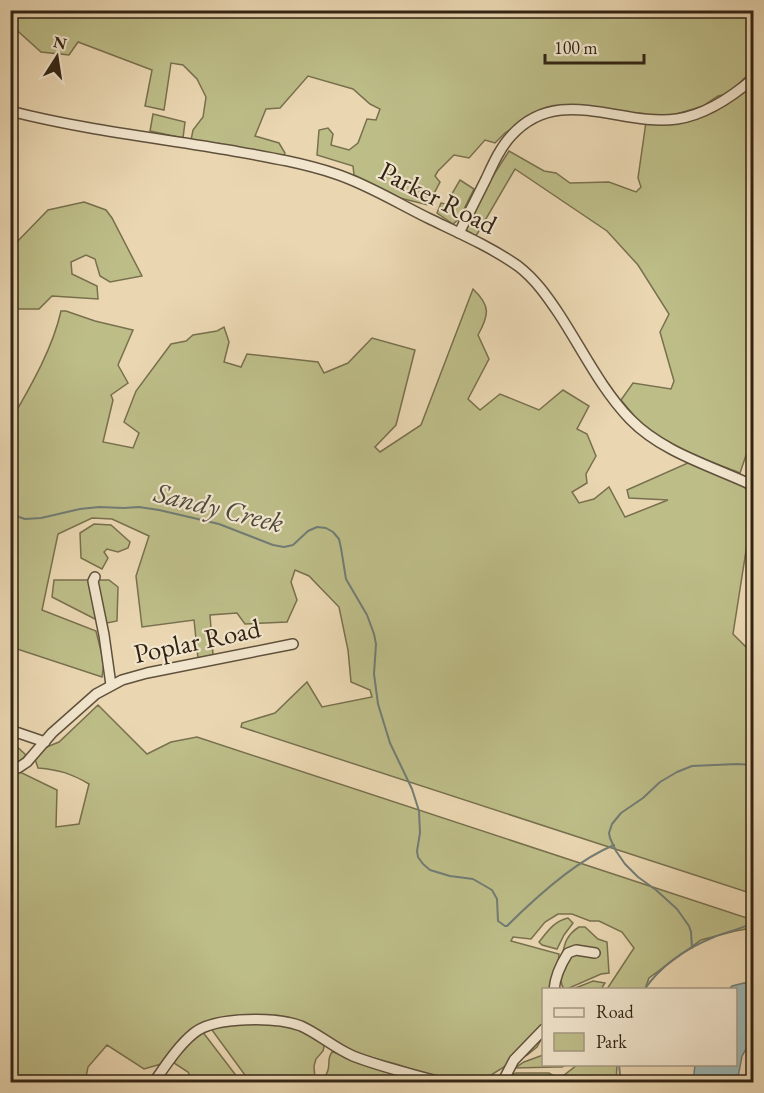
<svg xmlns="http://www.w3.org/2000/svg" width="764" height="1093" font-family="'EB Garamond',serif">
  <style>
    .green { fill: #bdbd88; stroke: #78704e; stroke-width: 1.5 }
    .water { fill: #9bb7b5; stroke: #717c75; stroke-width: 1.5 }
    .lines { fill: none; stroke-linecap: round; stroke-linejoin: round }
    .stream { stroke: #717c75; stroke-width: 2 }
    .minor-casing { stroke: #60513c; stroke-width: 12 }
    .minor { stroke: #f1e5cd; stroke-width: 9 }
    .labels { text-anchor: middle; stroke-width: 4.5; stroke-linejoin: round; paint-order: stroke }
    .street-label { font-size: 27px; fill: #322414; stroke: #f1e5cd }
    .water-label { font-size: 28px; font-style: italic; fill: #4c493c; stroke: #f1e5cd }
  </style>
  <rect width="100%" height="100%" fill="#ead7b2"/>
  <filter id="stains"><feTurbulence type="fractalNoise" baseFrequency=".00333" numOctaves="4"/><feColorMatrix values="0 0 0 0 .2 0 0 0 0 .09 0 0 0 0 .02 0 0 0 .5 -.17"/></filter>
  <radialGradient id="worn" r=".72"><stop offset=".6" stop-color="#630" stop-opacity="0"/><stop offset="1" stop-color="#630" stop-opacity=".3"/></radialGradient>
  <g class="green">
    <path d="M 11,10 L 753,11 L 753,70 L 728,94 L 718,96 L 703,106 L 670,116 L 645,117 L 584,106 L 562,105 L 545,109 L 527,118 L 505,133 L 495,143 L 485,140 L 469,158 L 454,155 L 438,171 L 435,176 L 440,182 L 428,205 L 400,198 L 354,175 L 353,166 L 317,155 L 319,130 L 328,128 L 333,134 L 331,145 L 349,150 L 358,143 L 367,119 L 376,120 L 380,109 L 370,104 L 353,89 L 308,76 L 280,108 L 266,109 L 255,136 L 279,143 L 285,153 L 283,157 L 191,140 L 193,130 L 203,117 L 206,97 L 197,79 L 183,65 L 171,63 L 164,110 L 145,106 L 152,70 L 78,42 L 69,55 L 41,52 L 11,25 Z"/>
    <path d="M 753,82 L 754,403 L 748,418 L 754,432 L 740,473 C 707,460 666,446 639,421 C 633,415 627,407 621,400 L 633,383 L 671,389 L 674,381 L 660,332 L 669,314 L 638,265 L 607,231 L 515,169 L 476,236 L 466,230 L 482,193 L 509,151 L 544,171 L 556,173 L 570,183 L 609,182 L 636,192 L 641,187 L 638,178 L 646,122 L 674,123 Z"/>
    <path d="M 153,114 L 185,122 L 183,138 L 150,131 Z"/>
    <path d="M 460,180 L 474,189 L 459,219 L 453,224 L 437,213 L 441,203 L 446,204 Z"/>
    <path d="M 84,202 L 106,210 L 112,218 L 142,276 L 110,282 L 100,276 L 95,259 L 86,255 L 71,262 L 72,274 L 97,286 L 98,299 L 52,296 L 39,309 L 11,309 L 11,248 L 48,210 Z"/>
    <path d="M 473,289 C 491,306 489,315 478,335 L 489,359 L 468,399 L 480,410 L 500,394 L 539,410 L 563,390 L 589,406 L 577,429 L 587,434 L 596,456 L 586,474 L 587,483 L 572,492 L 579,503 L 594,499 L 609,487 L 625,517 L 668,500 L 629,498 L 627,490 L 690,462 L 744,485 L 753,506 L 733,634 L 753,654 L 753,894 L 241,727 L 242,723 L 275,713 L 307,682 L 322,707 L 372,697 L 370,690 L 351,682 L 348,650 L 339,607 L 309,576 L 295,570 L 291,582 L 297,600 L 287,622 L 245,624 L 237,613 L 210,615 L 213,655 L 198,658 L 194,620 L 142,627 L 136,576 L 149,536 L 112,519 L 92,518 L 58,534 L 42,610 L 96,631 L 104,663 L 102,677 L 11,647 L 10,415 L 14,415 C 32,384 53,347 61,311 L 66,311 L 95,321 L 133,330 L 118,365 L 128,383 L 111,395 L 113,400 L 103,442 L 133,448 L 139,433 L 124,422 L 136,391 L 171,344 L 186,341 L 193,335 L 217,331 L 224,327 L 229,342 L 224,362 L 241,367 L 247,354 L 318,362 L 324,373 L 348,363 L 372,338 L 415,350 L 396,425 L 375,447 L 380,452 L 421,425 Z"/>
    <path d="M 94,524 L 111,525 L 130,542 L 128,548 L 118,552 L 107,549 L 104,552 L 108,558 L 102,569 L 81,558 L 80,533 Z"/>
    <path d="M 54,580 L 109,580 L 118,587 L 117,621 L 107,623 L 95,619 L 52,597 Z"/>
    <path d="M 98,705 L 147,754 L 171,742 L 197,737 L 753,920 L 753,926 L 752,928 L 735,931 L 701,940 L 649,978 L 645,989 L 607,989 L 634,948 L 622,932 L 599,921 L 590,921 L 572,914 L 558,914 L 545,922 L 531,939 L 513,937 L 511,941 L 559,954 L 556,983 L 557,989 L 544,990 L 543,1036 L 537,1047 L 527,1055 L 507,1065 L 480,1082 L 452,1082 L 396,1064 L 350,1052 L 304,1025 L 250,1015 L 204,1022 L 181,1038 L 161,1064 L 144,1069 L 107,1045 L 88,1067 L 85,1082 L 11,1082 L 11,773 L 18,771 L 57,790 L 56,827 L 79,824 L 89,784 C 70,773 60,770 38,768 L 35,759 L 44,748 L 59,742 Z"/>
    <path d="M 11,743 L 14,744 L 26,755 L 17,765 L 11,766 Z"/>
    <path d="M 568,918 L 573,923 L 564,935 L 557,949 L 542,945 L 539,942 C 547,932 554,921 568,918 Z"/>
    <path d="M 579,927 L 585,927 L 598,939 L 607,942 L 609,973 L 601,974 L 567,989 L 564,989 C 557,980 562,952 566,941 C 569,935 574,930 579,927 Z"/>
    <path d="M 593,981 L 605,983 L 601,989 L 573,989 Z"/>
    <path d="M 265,1022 L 305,1031 L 323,1044 L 324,1047 L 323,1051 L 316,1059 L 314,1066 L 315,1079 L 318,1081 L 318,1082 L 250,1082 L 212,1030 L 215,1026 Z"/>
    <path d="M 202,1031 L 241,1082 L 193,1082 L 188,1072 L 174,1063 L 187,1043 Z"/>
    <path d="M 332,1052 L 337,1053 L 383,1069 L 433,1082 L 322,1082 C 323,1078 327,1075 328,1070 C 330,1063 327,1059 332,1052 Z"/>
    <path d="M 543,1055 L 544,1064 L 566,1065 L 562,1067 L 556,1067 L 515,1068 L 524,1062 Z"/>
    <path d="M 577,1065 L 617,1065 L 616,1082 L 494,1082 L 500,1078 L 516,1073 L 549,1073 L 559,1079 Z"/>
  </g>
  <path class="water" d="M 744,983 L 753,984 L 753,1037 L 742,1056 L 737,1082 L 693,1082 L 695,1065 L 736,1064 L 736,990 L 729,989 L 732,986 Z"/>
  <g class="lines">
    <g class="stream">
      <path d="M 10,514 L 25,519 L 41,518 L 80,509 L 99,507 L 124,508 L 139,507 L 159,510 L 219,524 L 273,545 L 284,547 L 293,545 L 308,531 L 317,527 L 326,528 L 333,532 L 339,539 L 341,548 L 346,579 L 367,615 L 374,634 L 376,644 L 374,674 L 378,704 L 390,743 L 412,789 L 419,811 L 420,833 L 417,851 L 418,857 L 423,864 L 430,870 L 450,876 L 473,879 L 492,890 L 497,899 L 498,921 L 505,926 L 507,926 C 536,897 575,861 614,845"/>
      <path d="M 692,948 L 691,932 L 689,926 L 677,909 L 656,890 L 638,877 L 625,864 L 616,851 L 610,838 L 609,833 L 612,824 L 621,813 L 643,798 L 660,782 L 677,772 L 692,766 L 737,764 L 754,765"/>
      <path d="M 644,990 C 661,965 687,948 714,937 C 728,931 740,930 754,922"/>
      <path d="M 619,1064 L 620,1075 L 623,1082"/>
    </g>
    <defs>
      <g id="minor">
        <path d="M 10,111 C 84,130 159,138 234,151 C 268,157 303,163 336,174 C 369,185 399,204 430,219 C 459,233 491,247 518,266 C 535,279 547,296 559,314 C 582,349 601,389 630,419 C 663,453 712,466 754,486"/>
        <path d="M 459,233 C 468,215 477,197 486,179 C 493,164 500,148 511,136 C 558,83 620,127 677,119 C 705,115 733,96 754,78"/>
        <path d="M 95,577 L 93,581 L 104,635 L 111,685"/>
        <path d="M 10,730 L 45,742"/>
        <path d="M 10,770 L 18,768 L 27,762 L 52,733 L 96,694 L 122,680 L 147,673 L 293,644"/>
        <path d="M 554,990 C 555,976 561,964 568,953 L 576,950 L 595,953"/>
        <path d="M 154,1082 C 166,1065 178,1046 194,1033 C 215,1016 277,1017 301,1026 C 319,1034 334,1048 353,1056 C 381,1067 412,1074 440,1082"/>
        <path d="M 500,1082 L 504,1079 L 514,1060 L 544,1029"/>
      </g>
    </defs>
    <use href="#minor" class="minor-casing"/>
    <use href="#minor" class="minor"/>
  </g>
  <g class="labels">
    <g class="street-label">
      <text transform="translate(438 198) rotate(27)" y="9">Parker Road</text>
      <text transform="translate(197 641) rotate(-12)" y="9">Poplar Road</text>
    </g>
    <g class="water-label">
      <text transform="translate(219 507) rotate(14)" y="10">Sandy Creek</text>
    </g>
  </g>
  <rect width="764" height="1093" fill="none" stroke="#ead7b2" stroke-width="36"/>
  <rect x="12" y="12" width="740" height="1069" fill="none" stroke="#322414" stroke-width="3"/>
  <rect x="18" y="18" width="728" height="1057" fill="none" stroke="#322414" stroke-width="1.5"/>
  <rect x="542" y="988" width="195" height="78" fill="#f1e5cd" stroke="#a59883" stroke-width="1.5"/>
  <rect x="554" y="1008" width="30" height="9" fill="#f1e5cd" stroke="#a59883" stroke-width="1.5"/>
  <text x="596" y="1018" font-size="18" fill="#322414">Road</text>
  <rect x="554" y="1033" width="30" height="18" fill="#bdbd88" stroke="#a59883" stroke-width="1.5"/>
  <text x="596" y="1048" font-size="18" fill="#322414">Park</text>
  <g transform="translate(57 57) rotate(12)" stroke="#f1e5cd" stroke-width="4.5" paint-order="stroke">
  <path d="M0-4.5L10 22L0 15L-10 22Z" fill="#322414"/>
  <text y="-9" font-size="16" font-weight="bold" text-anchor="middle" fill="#322414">N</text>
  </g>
  <path d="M545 54v9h99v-9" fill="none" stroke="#322414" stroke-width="3"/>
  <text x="554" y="54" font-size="18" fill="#322414" stroke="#f1e5cd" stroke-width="4.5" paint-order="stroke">100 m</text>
  <rect width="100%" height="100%" filter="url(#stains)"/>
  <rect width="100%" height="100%" fill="url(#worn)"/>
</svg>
